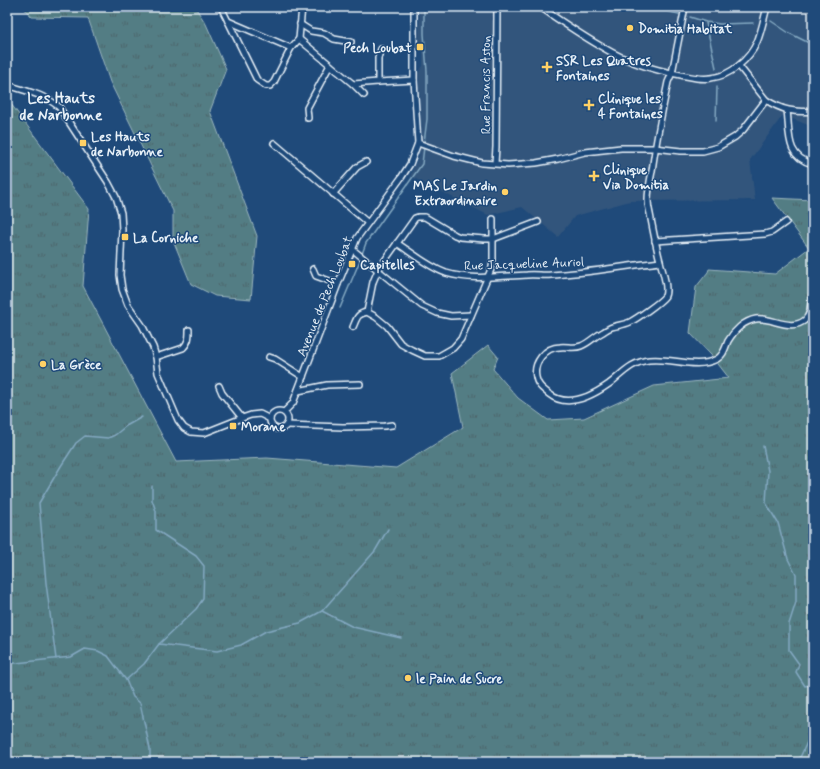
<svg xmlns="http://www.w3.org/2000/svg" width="820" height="769" font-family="Mynerve,sans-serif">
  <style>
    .built { fill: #32557c }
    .grass { fill: url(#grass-tufts); stroke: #9db7be }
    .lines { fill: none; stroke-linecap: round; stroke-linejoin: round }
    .stream { stroke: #84a9c2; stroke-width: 1.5 }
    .minor-casing { stroke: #e8f1f8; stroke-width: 8 }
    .minor { stroke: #1f4a7a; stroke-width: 5 }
    .poi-dot { fill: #ffd166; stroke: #1f4a7a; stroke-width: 1.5 }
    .labels { text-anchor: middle; stroke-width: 3; stroke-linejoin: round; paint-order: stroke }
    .poi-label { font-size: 13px; font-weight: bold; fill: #e8f1f8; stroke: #1f4a7a; text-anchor: start }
    .street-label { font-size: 13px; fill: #e8f1f8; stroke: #1f4a7a }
    .quarter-label { font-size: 15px; font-weight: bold; fill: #e8f1f8; stroke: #1f4a7a }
  </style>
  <defs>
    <pattern id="grass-tufts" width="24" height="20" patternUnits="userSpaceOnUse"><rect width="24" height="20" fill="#527d84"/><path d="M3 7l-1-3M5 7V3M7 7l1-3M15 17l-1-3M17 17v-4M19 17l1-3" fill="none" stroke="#4d656a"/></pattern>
  </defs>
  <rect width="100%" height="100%" fill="#1f4a7a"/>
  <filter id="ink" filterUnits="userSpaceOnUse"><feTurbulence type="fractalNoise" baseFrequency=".025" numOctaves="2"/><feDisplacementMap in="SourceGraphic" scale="8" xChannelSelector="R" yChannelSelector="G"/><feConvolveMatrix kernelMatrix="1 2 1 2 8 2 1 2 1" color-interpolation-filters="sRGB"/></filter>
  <g filter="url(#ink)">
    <path class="built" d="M 420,7 L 813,7 L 813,127 L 783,115 L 750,160 L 755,200 L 630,201 L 575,216 L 558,237 L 522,207 L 488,215 L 410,176 L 419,156 L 422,136 L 418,73 L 423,66 L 423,47 L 418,41 Z"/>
    <g class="grass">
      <path d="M 23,7 L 195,7 L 206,24 L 226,69 L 210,111 L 257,236 L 251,299 L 215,296 L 191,284 L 173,240 L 173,211 L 110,82 L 88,18 L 32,17 Z"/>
      <path d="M 11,104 L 89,209 L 83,286 L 176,462 L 267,458 L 396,468 L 463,427 L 452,373 L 488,345 L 498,357 L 493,369 L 518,398 L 548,420 L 584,418 L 654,386 L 729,378 L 711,355 L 690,333 L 696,287 L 708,272 L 709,269 L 775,274 L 809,248 L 772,198 L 813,200 L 813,762 L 7,762 L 7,110 Z"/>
    </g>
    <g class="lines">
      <g class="stream">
        <path d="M 424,7 L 424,34 L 427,71 L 427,119 L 424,143"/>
        <path d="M 647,7 L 679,14"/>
        <path d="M 690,17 L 706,22 L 720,24 L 753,23"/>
        <path d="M 771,21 L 789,33 L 813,45"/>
        <path d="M 706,23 L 716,68"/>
        <path d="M 716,121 L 717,87"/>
        <path d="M 362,254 L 366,243 L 422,164 L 424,147"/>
        <path d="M 340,308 L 361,258"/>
        <path d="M 763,446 L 768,471 L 766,503 L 778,523 L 788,559 L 796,575 L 796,602 L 789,624 L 789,650 L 799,664 L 796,672 L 805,686 L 813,684"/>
        <path d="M 152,486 L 152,500 L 156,511 L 156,530 L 196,556 L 204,566 L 203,599 L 196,609 L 159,644"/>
        <path d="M 322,611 L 353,627 L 401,638"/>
        <path d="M 56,659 L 46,583 L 39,503 L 61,466 L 76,443 L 85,436 L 108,438 L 115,435 L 126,426 L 142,417"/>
        <path d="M 7,664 L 71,657 L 85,649 L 98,651 L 108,656 L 126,680 L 133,697 L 140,703 L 150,749 L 150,762"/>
        <path d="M 126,680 L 144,664 L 159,644 L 217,651 L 241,645 L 266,631 L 300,623 L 322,611 L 375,551 L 388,529"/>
        <path d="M 7,749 L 12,762"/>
        <path d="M 463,761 L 480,762"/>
        <path d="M 450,762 L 452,760 L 457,760"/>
        <path d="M 798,762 L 813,729"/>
      </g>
      <defs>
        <g id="minor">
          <path d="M 221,7 L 257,80 L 266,86 L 270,86 L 274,82 L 291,48 L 299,39"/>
          <path d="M 540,7 C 561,21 582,36 604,48 C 627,62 654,70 681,75 C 691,77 701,80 711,78 C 730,76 749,60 757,42 C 761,33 764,18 767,7"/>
          <path d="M 685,7 L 672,73 L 668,82 C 662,111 656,141 652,171 C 650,181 648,191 648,200 C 648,205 649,210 650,214 C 653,230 656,246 660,261 C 662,270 666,280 666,289 C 666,292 666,294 665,296 C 661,302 636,319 630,322 C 624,325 618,325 612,327 C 609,328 606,330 603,332 C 595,336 589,343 581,346 C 574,349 567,346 560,347 C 545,347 533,363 536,377 C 537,385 543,389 549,394 C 568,409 592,396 609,384 C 622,374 631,362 649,360 C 672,357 695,370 717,359 C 724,355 725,348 728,341 C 734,331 744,321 756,319 C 772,317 791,332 805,320 C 813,313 809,302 813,293"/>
          <path d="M 228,21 L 291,48"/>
          <path d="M 300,24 L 311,31 L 324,33 L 334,39 L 351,42"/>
          <path d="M 299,39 L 353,84 L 378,82 L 414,80"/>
          <path d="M 299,39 L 302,7"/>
          <path d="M 739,66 L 766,100 C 782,110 794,113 813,111"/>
          <path d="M 378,82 L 378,58 L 381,49"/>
          <path d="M 353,84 L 364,95"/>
          <path d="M 7,85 C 26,91 44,94 59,107 L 108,182 L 116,197 L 121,213 L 122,230 L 120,275 L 122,289 L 128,305 L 142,325 L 153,347 L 156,357 L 158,373 L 178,420 L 184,428 L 191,432 L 204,433 L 242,418 L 251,415 L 260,414 L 270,419"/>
          <path d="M 787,110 C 790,133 785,157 813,164"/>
          <path d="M 308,118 L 307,108 L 330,65"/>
          <path d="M 274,143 L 368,223"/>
          <path d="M 418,143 L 454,156 L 482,163 L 508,165 L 536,163 L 558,159 L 585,152 L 621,148 L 655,148 L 681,151 L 703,151 L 718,147 L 735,137 L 743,130 L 766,100"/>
          <path d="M 495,163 L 496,147 L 497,7"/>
          <path d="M 333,194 L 357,167 L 366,162"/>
          <path d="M 655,241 L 765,234 L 772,232 L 786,222"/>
          <path d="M 397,243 C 412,253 429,267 446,273 C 472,281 501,276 527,275 C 535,274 543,276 551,275 C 588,273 624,266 660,262"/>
          <path d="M 352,249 L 422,306 L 437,313 L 451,316 L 471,315"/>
          <path d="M 313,269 L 316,276 L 338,284"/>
          <path d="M 367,312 L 373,282 L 378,270 L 415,218 L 418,217 L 425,217 L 455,235 L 460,237 L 484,239 L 493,239 L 538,222"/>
          <path d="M 353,327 C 357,318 357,314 367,312 L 376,317 L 387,326 L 401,344 L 412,350 L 425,356 L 439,356 L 453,348 L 461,339 L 492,267 L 493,259 L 493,219"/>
          <path d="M 156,357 L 183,348 C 189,342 189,337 189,330"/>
          <path d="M 269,357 L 275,359 L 303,377"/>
          <path d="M 219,386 L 222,393 L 242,418"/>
          <path d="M 298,391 L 327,385 L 360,384"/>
          <circle cx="279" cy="420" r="9"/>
          <path d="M 284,412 L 293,403 L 338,284 L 357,238 L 401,178 L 410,164 L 418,143 L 414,80 L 414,7"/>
          <path d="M 287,425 L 343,427 L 385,426 L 392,425"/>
        </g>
      </defs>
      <use href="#minor" class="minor-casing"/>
      <use href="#minor" class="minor"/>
    </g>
  </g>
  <g class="poi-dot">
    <circle cx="630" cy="28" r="4"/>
    <rect x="416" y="43" width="8" height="8" rx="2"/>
    <path d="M545 61h4v4h4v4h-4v4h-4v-4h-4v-4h4z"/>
    <path d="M587 99h4v4h4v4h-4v4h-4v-4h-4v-4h4z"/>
    <rect x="79" y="139" width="8" height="8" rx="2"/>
    <path d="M592 170h4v4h4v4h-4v4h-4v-4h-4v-4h4z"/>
    <circle cx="505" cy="192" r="4"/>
    <rect x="121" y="233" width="8" height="8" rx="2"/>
    <rect x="348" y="260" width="8" height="8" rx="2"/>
    <circle cx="43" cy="364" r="4"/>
    <rect x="229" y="422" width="8" height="8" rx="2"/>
    <circle cx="408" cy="678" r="4"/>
  </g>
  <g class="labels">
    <g class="poi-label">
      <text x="638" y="33">Domitia Habitat</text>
      <text x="412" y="52" text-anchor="end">Pech Loubat</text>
      <text x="556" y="65">SSR Les Quatres<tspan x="556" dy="15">Fontaines</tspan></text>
      <text x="598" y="103">Clinique les<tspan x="598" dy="15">4 Fontaines</tspan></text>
      <text x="91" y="141">Les Hauts<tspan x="91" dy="15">de Narbonne</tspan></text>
      <text x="603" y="174">Clinique<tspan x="603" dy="15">Via Domitia</tspan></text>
      <text x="497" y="190" text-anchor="end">MAS Le Jardin<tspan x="497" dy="15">Extraordinaire</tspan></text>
      <text x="133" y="242">La Corniche</text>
      <text x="360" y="269">Capitelles</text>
      <text x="51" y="369">La Grèce</text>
      <text x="241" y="431">Morane</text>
      <text x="416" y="683">le Pain de Sucre</text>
    </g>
    <g class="street-label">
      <text transform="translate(485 85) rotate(-90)" y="5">Rue Francis Aston</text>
      <text transform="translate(524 263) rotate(-2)" y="5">Rue Jacqueline Auriol</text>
      <text transform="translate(324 296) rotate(-68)" y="5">Avenue de Pech Loubat</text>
    </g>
    <g class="quarter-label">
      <text x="61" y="103">Les Hauts<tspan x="61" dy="17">de Narbonne</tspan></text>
    </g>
  </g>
  <rect width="820" height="769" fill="none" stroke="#1f4a7a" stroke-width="24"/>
  <rect x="12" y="12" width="796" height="745" fill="none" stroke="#e8f1f8" stroke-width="1.5" filter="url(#ink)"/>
</svg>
